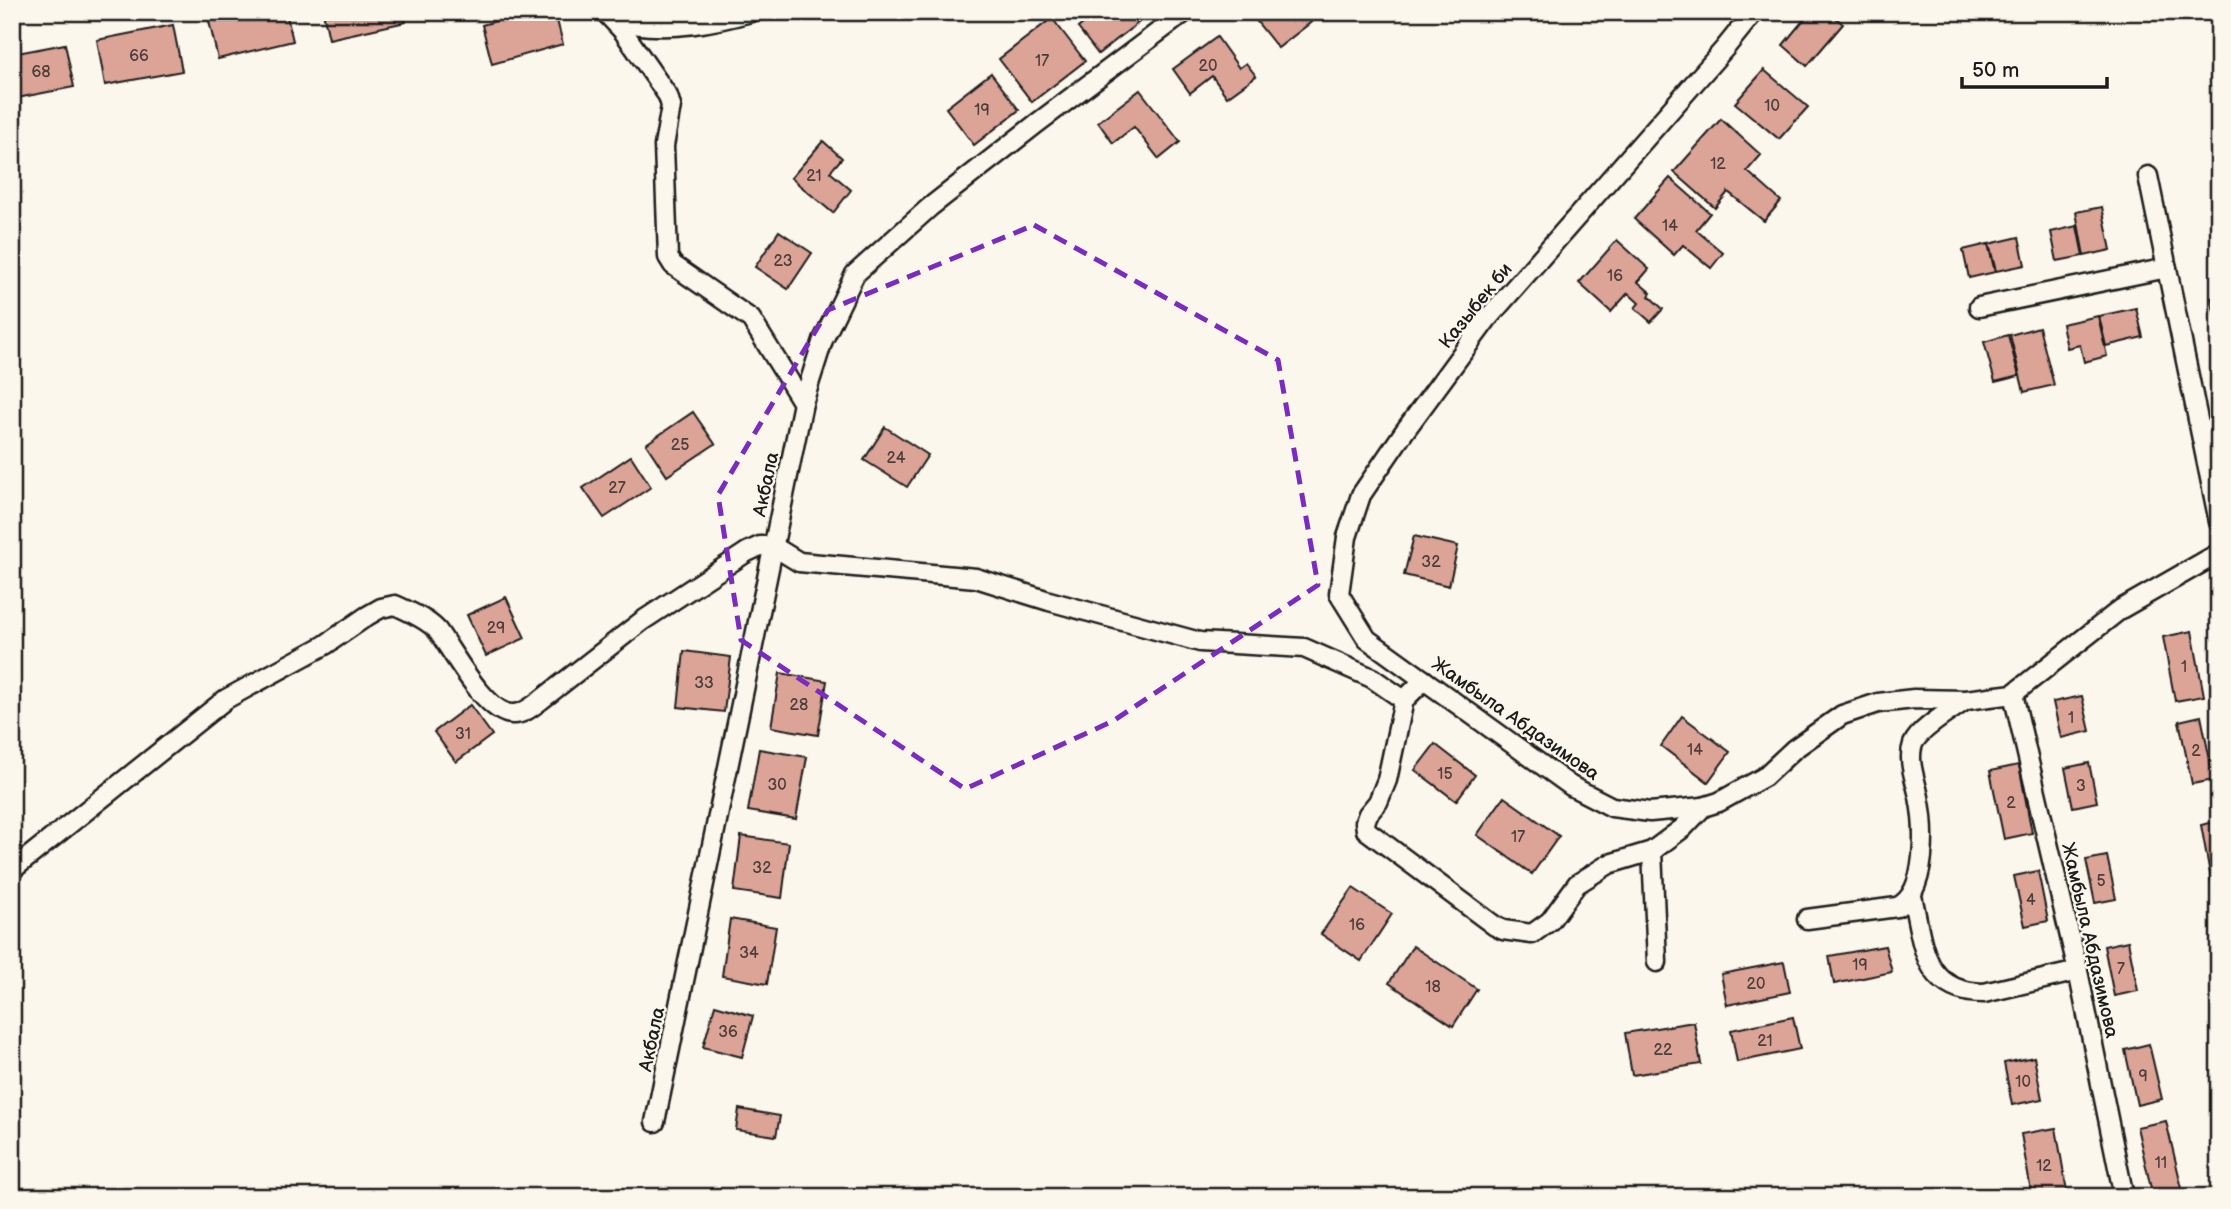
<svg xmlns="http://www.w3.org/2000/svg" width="2231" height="1209" font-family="'Balsamiq Sans',sans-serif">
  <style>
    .building { fill: #dca397; stroke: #1c1c1c; stroke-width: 2 }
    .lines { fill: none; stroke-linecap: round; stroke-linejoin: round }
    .street-casing { stroke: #1c1c1c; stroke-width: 23 }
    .street { stroke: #fbf7ec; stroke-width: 18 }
    .marked { fill: none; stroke: #7b2cbf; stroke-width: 5; stroke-dasharray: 14 9; stroke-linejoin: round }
    .labels { text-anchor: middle; stroke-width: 5; stroke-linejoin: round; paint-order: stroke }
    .number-label { font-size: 16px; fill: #4c3e3b }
    .street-label { font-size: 19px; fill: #1c1c1c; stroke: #fbf7ec }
  </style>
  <rect width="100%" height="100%" fill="#fbf7ec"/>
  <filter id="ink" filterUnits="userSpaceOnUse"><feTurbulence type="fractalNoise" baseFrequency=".0143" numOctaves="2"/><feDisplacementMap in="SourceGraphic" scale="14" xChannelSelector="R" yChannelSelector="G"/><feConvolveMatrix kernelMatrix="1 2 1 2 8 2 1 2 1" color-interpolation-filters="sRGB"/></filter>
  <g filter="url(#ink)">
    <g class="building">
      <path d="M 227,12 L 286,12 L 293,41 L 218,59 L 208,17 Z"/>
      <path d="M 323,12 L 404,12 L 406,22 L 329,39 Z"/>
      <path d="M 527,12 L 555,12 L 563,44 L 492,64 L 482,25 Z"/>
      <path d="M 1094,12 L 1152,12 L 1098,54 L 1078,28 L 1095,14 Z"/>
      <path d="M 1316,12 L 1319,16 L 1278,48 L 1250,13 Z"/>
      <path d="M 1810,12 L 1829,12 L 1843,24 L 1807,66 L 1783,45 Z"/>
      <path d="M 1052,18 L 1085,61 L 1032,102 L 999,59 Z"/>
      <path d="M 173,25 L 182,71 L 105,85 L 97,40 Z"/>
      <path d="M 1217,37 L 1239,68 L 1246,63 L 1256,76 L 1227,97 L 1212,76 L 1190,93 L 1173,69 Z"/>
      <path d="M 65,44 L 74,87 L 12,99 L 12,54 Z"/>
      <path d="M 1764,70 L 1808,107 L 1779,139 L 1735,103 Z"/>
      <path d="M 991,73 L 1019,110 L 974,145 L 946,108 Z"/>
      <path d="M 1140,90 L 1180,142 L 1159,159 L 1134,127 L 1113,143 L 1098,122 Z"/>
      <path d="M 1721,119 L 1761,155 L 1747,171 L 1781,201 L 1764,221 L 1728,192 L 1715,208 L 1674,172 Z"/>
      <path d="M 823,141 L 842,158 L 830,172 L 851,190 L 833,213 L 791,178 Z"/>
      <path d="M 1670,178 L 1710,213 L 1696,230 L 1723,253 L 1711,268 L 1683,245 L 1674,255 L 1634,219 Z"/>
      <path d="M 2102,207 L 2111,250 L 2084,256 L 2076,212 Z"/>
      <path d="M 2077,226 L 2083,256 L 2057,261 L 2051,232 Z"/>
      <path d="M 779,231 L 812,253 L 788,289 L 755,267 Z"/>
      <path d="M 2019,237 L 2025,265 L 1996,271 L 1989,244 Z"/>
      <path d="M 1617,240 L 1649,269 L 1638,282 L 1651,293 L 1649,296 L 1663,309 L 1651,322 L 1635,308 L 1639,303 L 1628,293 L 1611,312 L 1579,283 Z"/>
      <path d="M 1988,244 L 1995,272 L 1969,278 L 1963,250 Z"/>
      <path d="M 2219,296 L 2219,334 L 2211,298 Z"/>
      <path d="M 2136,308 L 2143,337 L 2106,346 L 2099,316 Z"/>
      <path d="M 2098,316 L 2107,356 L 2084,362 L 2080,345 L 2067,348 L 2062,324 Z"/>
      <path d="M 2039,327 L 2054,385 L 2024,392 L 2010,335 Z"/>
      <path d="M 2008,335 L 2019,376 L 1995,382 L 1984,342 Z"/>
      <path d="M 693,412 L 715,444 L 667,476 L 646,444 Z"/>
      <path d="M 885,427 L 928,455 L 907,487 L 864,460 Z"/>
      <path d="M 631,456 L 651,487 L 604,518 L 583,488 Z"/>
      <path d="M 1414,536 L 1458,546 L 1449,586 L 1404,575 Z"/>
      <path d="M 506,597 L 525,638 L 486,656 L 467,615 Z"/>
      <path d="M 2192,631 L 2204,696 L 2175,701 L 2163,637 Z"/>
      <path d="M 684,651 L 731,657 L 724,712 L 678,707 Z"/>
      <path d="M 780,673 L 827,681 L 818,735 L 771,727 Z"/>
      <path d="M 2082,696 L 2090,731 L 2061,738 L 2053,702 Z"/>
      <path d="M 470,705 L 492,735 L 456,762 L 434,732 Z"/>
      <path d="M 1682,716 L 1730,752 L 1708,782 L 1661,746 Z"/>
      <path d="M 2201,716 L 2214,780 L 2192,784 L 2179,721 Z"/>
      <path d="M 1435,744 L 1475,775 L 1456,801 L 1415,770 Z"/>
      <path d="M 759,749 L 807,757 L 796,819 L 748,811 Z"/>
      <path d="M 2089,763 L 2097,802 L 2073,807 L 2065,768 Z"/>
      <path d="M 2019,765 L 2032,833 L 2004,839 L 1990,771 Z"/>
      <path d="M 1504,797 L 1559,836 L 1532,874 L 1477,835 Z"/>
      <path d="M 2219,821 L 2219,889 L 2213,890 L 2201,825 Z"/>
      <path d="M 741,836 L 789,843 L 782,898 L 734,891 Z"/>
      <path d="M 2107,856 L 2116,899 L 2095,903 L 2086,860 Z"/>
      <path d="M 2038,871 L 2048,921 L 2025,926 L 2014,876 Z"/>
      <path d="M 1353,888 L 1392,914 L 1361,961 L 1321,934 Z"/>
      <path d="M 730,919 L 776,927 L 767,984 L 722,976 Z"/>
      <path d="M 2128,941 L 2138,991 L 2114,996 L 2104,946 Z"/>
      <path d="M 1413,946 L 1477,989 L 1453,1026 L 1389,983 Z"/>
      <path d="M 1885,946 L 1892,972 L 1834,984 L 1829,956 Z"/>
      <path d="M 1784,962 L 1790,992 L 1727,1005 L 1721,974 Z"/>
      <path d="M 715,1005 L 753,1016 L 742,1057 L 703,1047 Z"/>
      <path d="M 1793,1017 L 1800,1049 L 1737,1062 L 1731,1030 Z"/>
      <path d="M 1694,1022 L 1701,1064 L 1632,1075 L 1625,1033 Z"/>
      <path d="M 2149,1044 L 2162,1099 L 2137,1105 L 2125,1050 Z"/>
      <path d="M 2034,1057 L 2042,1099 L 2012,1105 L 2004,1063 Z"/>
      <path d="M 739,1109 L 780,1116 L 776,1136 L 736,1130 Z"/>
      <path d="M 2166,1121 L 2184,1197 L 2153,1197 L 2137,1127 Z"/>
      <path d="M 2056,1128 L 2068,1197 L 2032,1197 L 2021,1134 Z"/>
    </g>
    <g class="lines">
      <defs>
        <g id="street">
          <path d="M 605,12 L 623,31 L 668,96 L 671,106 L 664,146 L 668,257 L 673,265 L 751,319 L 803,403"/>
          <path d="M 623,31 L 633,24 C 674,30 711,23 751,12"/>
          <path d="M 2148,176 L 2219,522"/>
          <path d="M 1979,307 L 2167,268"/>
          <path d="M 1424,680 L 1404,700 L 1387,780 L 1378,802 L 1368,814 L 1365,822 L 1366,830 L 1495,926 L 1503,930 L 1532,934 L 1550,921 L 1577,884 L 1609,864 L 1652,851 L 1683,828 L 1703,807 L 1719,802 L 1764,777 L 1794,749 L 1842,715 L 1878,703 L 1914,699 L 1966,700 L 2013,694 L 2121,609 L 2219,553"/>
          <path d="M 2013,694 L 2078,971 L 2124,1197"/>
          <path d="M 1703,807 L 1650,812 L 1612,807 L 1571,786 L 1367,639 L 1339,594 L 1347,537 L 1361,495 L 1404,432 L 1488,318 L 1725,48 L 1754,12"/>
          <path d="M 1652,851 L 1657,962"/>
          <path d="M 12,870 L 226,699 L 325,645 L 367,616 L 381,608 L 395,605 C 408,611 427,619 437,630 C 452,650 485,713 512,714 C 523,715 533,706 541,700 L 642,621 L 747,552 L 760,546 L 773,546 L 799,562 L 976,578 L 1049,601 L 1200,642 L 1304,648 L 1372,678 L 1404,700"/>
          <path d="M 1912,896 C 1923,942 1922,993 1984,993 L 2078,971"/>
          <path d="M 1807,919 L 1897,907 C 1928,893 1925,826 1919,797 C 1916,781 1907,761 1913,744 C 1919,729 1952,710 1966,700"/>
          <path d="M 655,1122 L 803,403 L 823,340 L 855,274 L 930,207 L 1036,124 L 1185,12"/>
        </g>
      </defs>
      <use href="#street" class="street-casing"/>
      <use href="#street" class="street"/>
    </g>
  </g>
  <path class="marked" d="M 1034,225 L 1278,360 L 1318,585 L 1113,721 L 965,789 L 741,640 L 718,495 L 828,310 Z"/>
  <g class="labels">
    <g class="number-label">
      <text x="139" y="61">66</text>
      <text x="1042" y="66">17</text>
      <text x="1208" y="71">20</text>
      <text x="41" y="77">68</text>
      <text x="1772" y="111">10</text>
      <text x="982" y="115">19</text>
      <text x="1718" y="169">12</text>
      <text x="814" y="181">21</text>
      <text x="1670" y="231">14</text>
      <text x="783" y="266">23</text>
      <text x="1615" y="281">16</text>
      <text x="680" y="450">25</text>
      <text x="896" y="463">24</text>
      <text x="617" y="493">27</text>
      <text x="1431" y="567">32</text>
      <text x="496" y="633">29</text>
      <text x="2184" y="672">1</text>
      <text x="704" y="688">33</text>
      <text x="799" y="710">28</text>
      <text x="2071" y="723">1</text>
      <text x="463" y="739">31</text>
      <text x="1695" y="755">14</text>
      <text x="2196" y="756">2</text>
      <text x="1445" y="779">15</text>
      <text x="777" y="790">30</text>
      <text x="2081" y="791">3</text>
      <text x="2011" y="808">2</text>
      <text x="1518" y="842">17</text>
      <text x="762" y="873">32</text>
      <text x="2101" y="886">5</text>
      <text x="2031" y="905">4</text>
      <text x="1357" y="930">16</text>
      <text x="749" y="958">34</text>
      <text x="1860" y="970">19</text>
      <text x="2121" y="974">7</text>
      <text x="1756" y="989">20</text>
      <text x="1433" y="992">18</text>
      <text x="728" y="1037">36</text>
      <text x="1765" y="1046">21</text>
      <text x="1663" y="1055">22</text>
      <text x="2143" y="1081">9</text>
      <text x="2023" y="1087">10</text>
      <text x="2161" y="1168">11</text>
      <text x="2044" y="1171">12</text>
    </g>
    <g class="street-label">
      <text transform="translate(1475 305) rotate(-51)" y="7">Казыбек би</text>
      <text transform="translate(765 484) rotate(-78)" y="7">Акбала</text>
      <text transform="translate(1516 718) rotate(35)" y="7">Жамбыла Абдазимова</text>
      <text transform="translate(2091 940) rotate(77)" y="7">Жамбыла Абдазимова</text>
      <text transform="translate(651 1039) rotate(-78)" y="7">Акбала</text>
    </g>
  </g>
  <rect width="2231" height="1209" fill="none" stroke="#fbf7ec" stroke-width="42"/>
  <rect x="21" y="21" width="2189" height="1167" fill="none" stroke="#1c1c1c" stroke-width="2.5" filter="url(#ink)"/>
  <path d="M1962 77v10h145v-10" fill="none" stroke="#1c1c1c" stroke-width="3.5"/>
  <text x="1972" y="77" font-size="21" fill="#1c1c1c" stroke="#fbf7ec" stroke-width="5" paint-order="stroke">50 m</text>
</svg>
